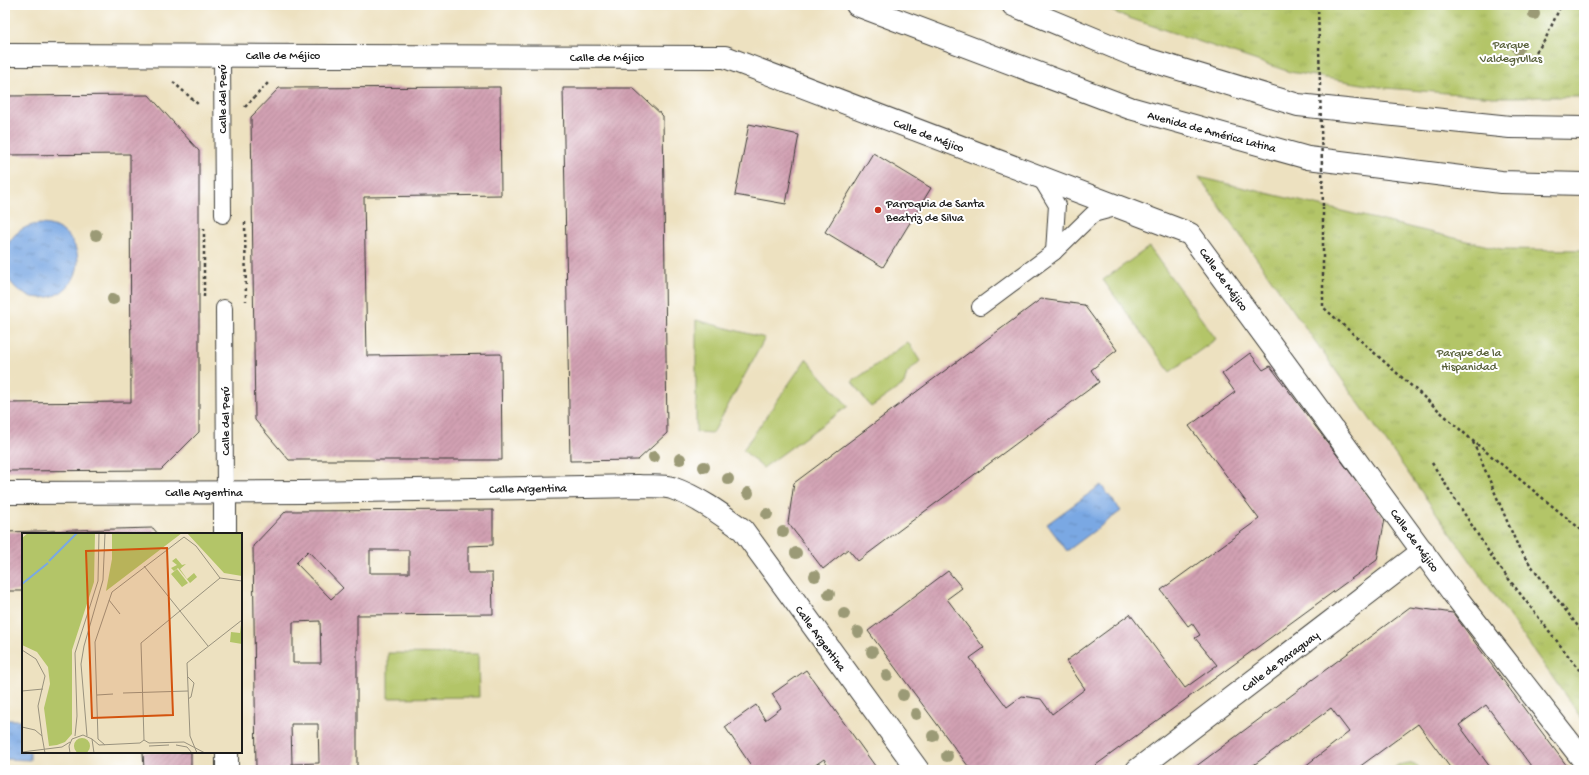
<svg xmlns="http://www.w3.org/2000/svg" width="1589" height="775" font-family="'Gochi Hand',sans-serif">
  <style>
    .grass { fill: #b3c568; stroke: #687042 }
    .park { fill: url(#park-tufts); stroke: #687042 }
    .water { fill: url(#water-ripples); stroke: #4b6280 }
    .building { fill: url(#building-hatch); fill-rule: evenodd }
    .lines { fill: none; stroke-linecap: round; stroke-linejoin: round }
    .lane-casing { stroke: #3b3a35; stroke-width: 18 }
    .street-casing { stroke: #3b3a35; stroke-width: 24 }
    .primary-casing { stroke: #3b3a35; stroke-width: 24 }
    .path { stroke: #3b3a35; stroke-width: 2.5; stroke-dasharray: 3 3; stroke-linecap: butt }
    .lane { stroke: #fff; stroke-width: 16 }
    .street { stroke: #fff; stroke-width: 22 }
    .primary { stroke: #fff; stroke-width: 22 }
    .path-bridge { stroke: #3b3a35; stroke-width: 2.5; stroke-dasharray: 3 3; stroke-linecap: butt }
    .tree { fill: #9b9a76 }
    .poi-dot { fill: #c8321e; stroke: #fff; stroke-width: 1.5 }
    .labels { text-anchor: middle; stroke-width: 4; stroke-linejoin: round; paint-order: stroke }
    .park-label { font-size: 12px; fill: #58603a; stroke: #fff }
    .street-label { font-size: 12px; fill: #1c1c1c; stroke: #fff }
    .poi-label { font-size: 12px; fill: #1c1c1c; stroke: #fff; text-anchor: start }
    .inset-river { fill: none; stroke: #7aa8e3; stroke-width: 2 }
    .inset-road { fill: none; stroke: #99927e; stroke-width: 1 }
    .view { fill: #d4530e; fill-opacity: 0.15; stroke: #d4530e; stroke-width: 2 }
    .inset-edge { fill: none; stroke: #1c1c1c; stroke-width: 2 }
  </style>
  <defs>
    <pattern id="park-tufts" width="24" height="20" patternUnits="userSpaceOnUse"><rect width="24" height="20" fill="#b3c568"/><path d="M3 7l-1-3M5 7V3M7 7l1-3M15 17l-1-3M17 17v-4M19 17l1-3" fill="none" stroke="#99a95a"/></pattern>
    <pattern id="water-ripples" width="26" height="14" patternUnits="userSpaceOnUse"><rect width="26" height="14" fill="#7aa8e3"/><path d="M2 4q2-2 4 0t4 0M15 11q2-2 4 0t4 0" fill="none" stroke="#6388b7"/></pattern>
    <pattern id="building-hatch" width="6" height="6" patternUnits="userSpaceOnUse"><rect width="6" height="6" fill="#d1a0b2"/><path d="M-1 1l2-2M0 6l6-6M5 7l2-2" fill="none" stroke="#b38998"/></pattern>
  </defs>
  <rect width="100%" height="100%" fill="#fff"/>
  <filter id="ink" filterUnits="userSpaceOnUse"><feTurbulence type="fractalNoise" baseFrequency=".025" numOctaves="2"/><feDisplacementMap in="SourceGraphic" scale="8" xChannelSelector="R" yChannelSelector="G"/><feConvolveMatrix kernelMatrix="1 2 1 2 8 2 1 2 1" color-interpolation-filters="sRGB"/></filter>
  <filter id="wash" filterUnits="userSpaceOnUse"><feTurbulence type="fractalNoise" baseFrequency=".012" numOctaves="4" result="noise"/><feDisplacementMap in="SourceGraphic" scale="16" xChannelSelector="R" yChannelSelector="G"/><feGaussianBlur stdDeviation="0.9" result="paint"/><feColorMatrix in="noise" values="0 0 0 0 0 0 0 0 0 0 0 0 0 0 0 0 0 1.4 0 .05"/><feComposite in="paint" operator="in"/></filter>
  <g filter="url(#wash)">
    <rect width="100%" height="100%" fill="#ede1c0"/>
    <g class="grass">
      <path d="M 1149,247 L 1216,339 L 1170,372 L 1103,280 Z"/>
      <path d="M 696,320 L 765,338 L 713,433 L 696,432 Z"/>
      <path d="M 908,342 L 920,361 L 907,373 L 904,384 L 871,407 L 852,382 Z"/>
      <path d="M 806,359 L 848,406 L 763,468 L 743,450 Z"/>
      <path d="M 388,653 L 478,654 L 479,697 L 388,698 Z"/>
    </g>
    <g class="park">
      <path d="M 1097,5 L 1584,5 L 1584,97 L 1495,97 L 1386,88 L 1290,72 L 1129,18 Z"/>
      <path d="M 1199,177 L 1501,249 L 1584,250 L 1584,722 Z"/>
      <path d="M 1409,763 L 1417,766 L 1421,770 L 1391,770 L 1398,765 Z"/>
    </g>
    <g class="water">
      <circle cx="41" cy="261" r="37"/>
      <path d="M 1101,485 L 1121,511 L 1067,551 L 1047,524 Z"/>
      <path d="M 5,720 L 23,720 L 23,752 L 30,752 L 30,760 L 5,759 Z"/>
    </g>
    <g id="blocks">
      <g class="building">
        <path d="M 500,87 L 501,195 L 364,197 L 367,356 L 501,354 L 502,460 L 289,460 L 255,420 L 251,117 L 279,88 Z"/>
        <path d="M 563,88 L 633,88 L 663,116 L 667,433 L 638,460 L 570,461 Z"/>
        <path d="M 149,95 L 199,151 L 199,432 L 161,470 L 5,471 L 5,403 L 131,402 L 130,154 L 5,155 L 5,96 Z"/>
        <path d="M 749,124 L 799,135 L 786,204 L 735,195 Z"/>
        <path d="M 873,153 L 931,188 L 883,267 L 825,232 Z"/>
        <path d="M 1041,299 L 1084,305 L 1117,350 L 1091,370 L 1099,382 L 858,561 L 848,549 L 823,569 L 788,523 L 794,483 Z"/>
        <path d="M 1250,353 L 1263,370 L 1270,366 L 1385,519 L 1377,560 L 1089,770 L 971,770 L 868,631 L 948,571 L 962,588 L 947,599 L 984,648 L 970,658 L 1007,707 L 1022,696 L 1041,699 L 1052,714 L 1085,689 L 1066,661 L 1130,614 L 1185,688 L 1217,665 L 1195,638 L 1200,635 L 1192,623 L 1188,626 L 1161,590 L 1259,519 L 1189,426 L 1235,392 L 1222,374 Z"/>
        <path d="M 493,510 L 493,545 L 468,546 L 468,573 L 492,573 L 493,614 L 357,615 L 357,770 L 256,770 L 253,546 L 286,511 ZM 370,550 L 409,550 L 409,573 L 370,573 ZM 308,551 L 343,588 L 331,599 L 296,563 ZM 320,621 L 321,663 L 293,663 L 293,622 ZM 291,724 L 318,724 L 319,763 L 292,764 Z"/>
        <path d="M 153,528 L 158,534 L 23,534 L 23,591 L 5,591 L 5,532 Z"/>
        <path d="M 1410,607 L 1453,613 L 1570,770 L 1534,770 L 1486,705 L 1459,725 L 1490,767 L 1486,770 L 1452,770 L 1418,724 L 1355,770 L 1300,770 L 1349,732 L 1331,708 L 1247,770 L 1191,770 Z"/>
        <path d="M 806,670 L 878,770 L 831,770 L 824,759 L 808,770 L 754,770 L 725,727 L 756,705 L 765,720 L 781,708 L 772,694 Z"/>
        <path d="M 143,752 L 191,752 L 191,770 L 144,770 Z"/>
      </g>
    </g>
  </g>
  <g filter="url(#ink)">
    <use href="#blocks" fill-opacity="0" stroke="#3b3a35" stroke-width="1"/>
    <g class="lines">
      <defs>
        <g id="lane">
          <path d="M 222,55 L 223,215"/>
          <path d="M 1040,177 L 1057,205 L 1054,252"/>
          <path d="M 980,307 L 1054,252 L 1093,214 L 1119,207"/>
          <path d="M 224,308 L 225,492"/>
        </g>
        <g id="street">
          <path d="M 5,55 L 725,57 L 1190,234 L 1453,593 L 1584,761"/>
          <path d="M 225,492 L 225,534"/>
          <path d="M 5,493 L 303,492 L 638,486 C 648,487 662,485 672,488 C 698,497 721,514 743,530 L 918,770"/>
          <path d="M 227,752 L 227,770"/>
          <path d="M 1137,770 L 1423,551"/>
        </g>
        <g id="primary">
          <path d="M 857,5 L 1130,108 L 1308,158 L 1501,182 L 1584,184"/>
          <path d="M 1013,5 L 1133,55 L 1298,105 L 1510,127 L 1584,128"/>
        </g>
      </defs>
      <use href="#lane" class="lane-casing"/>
      <use href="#street" class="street-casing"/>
      <use href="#primary" class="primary-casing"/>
      <g class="path">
        <path d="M 1536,52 L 1545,40 L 1561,5"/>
        <path d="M 173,82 L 199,105"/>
        <path d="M 245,107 L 269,82"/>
        <path d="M 1323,207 L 1323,307 L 1473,441 L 1584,532"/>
        <path d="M 245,222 L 246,301"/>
        <path d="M 204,228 L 204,297"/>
        <path d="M 1473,442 L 1520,551 L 1584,634"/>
        <path d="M 1432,463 L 1494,560 L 1584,676"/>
      </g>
      <use href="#lane" class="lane"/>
      <use href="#street" class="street"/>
      <use href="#primary" class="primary"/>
      <path class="path-bridge" d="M 1318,5 L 1323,207"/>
    </g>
    <g class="tree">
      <circle cx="1534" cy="14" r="6"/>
      <circle cx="1518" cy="49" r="6"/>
      <circle cx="96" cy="235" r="6"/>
      <circle cx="113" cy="299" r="6"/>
      <circle cx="654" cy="457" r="6"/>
      <circle cx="680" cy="459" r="6"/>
      <circle cx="704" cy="467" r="6"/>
      <circle cx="728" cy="479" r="6"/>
      <circle cx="748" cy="493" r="6"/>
      <circle cx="767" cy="514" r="6"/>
      <circle cx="783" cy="532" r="6"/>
      <circle cx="796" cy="553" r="6"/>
      <circle cx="815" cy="576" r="6"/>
      <circle cx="829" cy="594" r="6"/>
      <circle cx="844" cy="614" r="6"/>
      <circle cx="858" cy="632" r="6"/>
      <circle cx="872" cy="652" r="6"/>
      <circle cx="887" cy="675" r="6"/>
      <circle cx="903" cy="695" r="6"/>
      <circle cx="916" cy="714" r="6"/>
      <circle cx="933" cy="736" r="6"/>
      <circle cx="947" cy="756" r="6"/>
    </g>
  </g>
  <circle class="poi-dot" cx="878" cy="210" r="4"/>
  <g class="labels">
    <g class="park-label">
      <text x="1511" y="48">Parque<tspan x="1511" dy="14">Valdegrullas</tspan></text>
      <text x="1469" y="356">Parque de la<tspan x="1469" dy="14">Hispanidad</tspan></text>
    </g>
    <g class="street-label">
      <text x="283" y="59">Calle de Méjico</text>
      <text x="607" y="61">Calle de Méjico</text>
      <text transform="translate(222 99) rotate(-90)" y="4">Calle del Perú</text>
      <text transform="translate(1212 131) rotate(15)" y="4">Avenida de América Latina</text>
      <text transform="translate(929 135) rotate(21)" y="4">Calle de Méjico</text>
      <text transform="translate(1224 279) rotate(54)" y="4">Calle de Méjico</text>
      <text transform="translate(225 421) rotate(-90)" y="4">Calle del Perú</text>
      <text transform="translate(528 488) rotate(-1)" y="4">Calle Argentina</text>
      <text x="204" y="496">Calle Argentina</text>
      <text transform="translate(1415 540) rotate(54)" y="4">Calle de Méjico</text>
      <text transform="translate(821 638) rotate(54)" y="4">Calle Argentina</text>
      <text transform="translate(1280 661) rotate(-37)" y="4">Calle de Paraguay</text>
    </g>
    <g class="poi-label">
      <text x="886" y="207">Parroquia de Santa<tspan x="886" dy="14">Beatriz de Silva</tspan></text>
    </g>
  </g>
  <g transform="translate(22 533)">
    <rect width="220" height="220" fill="#ede1c0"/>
    <path d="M 154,25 L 160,32 L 164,31 L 158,36 L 165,46 L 172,40 L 175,44 L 168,50 L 156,35 L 152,38 L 149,35 L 155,32 L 150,28 ZM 155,36 L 166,50 L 160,54 L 149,41 ZM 219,91 L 220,111 L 208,109 L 209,99 L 218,100 ZM52 213a8 8 0 1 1 16 0a8 8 0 1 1-16 0Z" fill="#b3c568"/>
    <path d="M 6,0 L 73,0 L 72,49 L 50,117 L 50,201 L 43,209 L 35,212 L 27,213 L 22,175 L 28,151 L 26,134 L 15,119 L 0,112 L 0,5 ZM 90,0 L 160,0 L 84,58 L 90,26 ZM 165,0 L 220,0 L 220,43 L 202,40 Z" fill="#b3c568"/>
    <path class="inset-river" d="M 27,28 L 55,0M 0,51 L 26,30"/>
    <path class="inset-road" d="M 122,33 L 186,113M 87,67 L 98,81M 0,117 L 14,126 L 23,143 L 16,173 L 20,203M 166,144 L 172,150 L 169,164 L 166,166M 0,158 L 21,156M 101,160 L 166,158M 75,162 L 91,161M 0,194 L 13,197 L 20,203 L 23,220M 53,203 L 55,183 L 53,120 L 76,48 L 77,0M 65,203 L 59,131 L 62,113 L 81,47 L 83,0M 70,206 L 77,212 L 118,210 L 122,207 L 127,210 L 162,209 L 183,220M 122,207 L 119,110 L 198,45M 83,212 L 76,206 L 73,109 L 90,59 L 162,4 L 174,13 L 198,45 L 220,48M 154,212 L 165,214 L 170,220M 127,213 L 147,212M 0,219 L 40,214 L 48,209M 26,220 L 46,220M 48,220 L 47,213 L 50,206 L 61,202 L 70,206 L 72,220M 175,220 L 168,203 L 165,130 L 220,87"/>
    <path class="view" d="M 145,15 L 151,182 L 70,185 L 64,18 Z"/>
    <rect width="220" height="220" class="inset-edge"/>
  </g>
  <rect width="1589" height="775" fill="none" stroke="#fff" stroke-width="20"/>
</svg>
